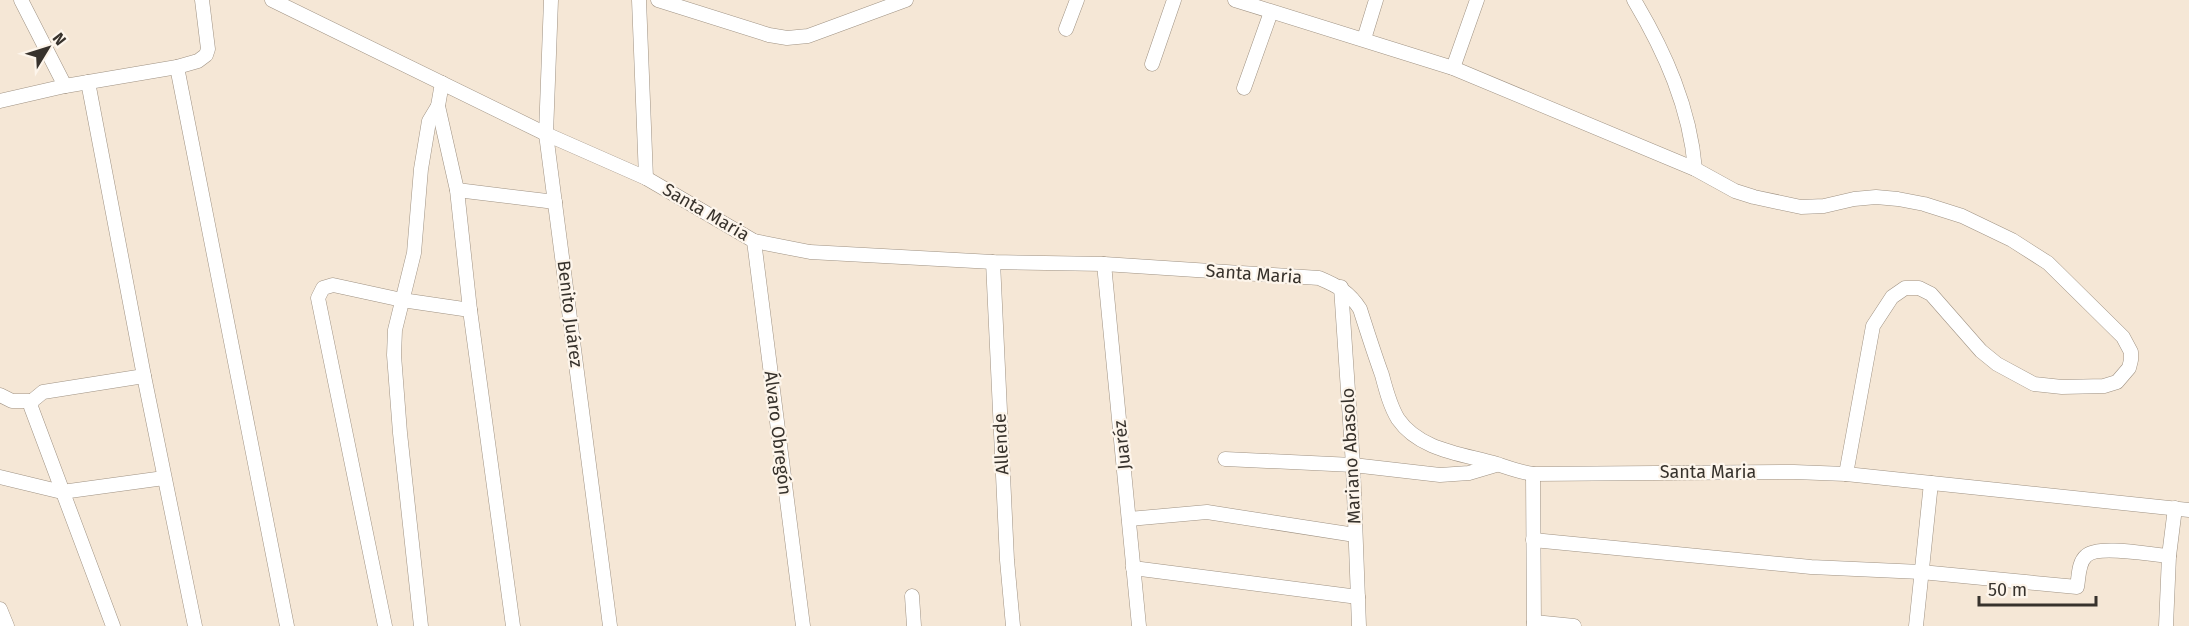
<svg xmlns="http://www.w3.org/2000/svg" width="2189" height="626" font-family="'Fira Sans',sans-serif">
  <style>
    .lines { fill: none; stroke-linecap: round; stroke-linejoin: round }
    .street-casing { stroke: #9f9283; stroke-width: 15 }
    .street { stroke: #fff; stroke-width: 14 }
    .labels { text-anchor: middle; stroke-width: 4.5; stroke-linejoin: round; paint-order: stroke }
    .street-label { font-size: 18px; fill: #37322c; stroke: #fdf5eb }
  </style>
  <rect width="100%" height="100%" fill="#f5e7d6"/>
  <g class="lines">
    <defs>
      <g id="street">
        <path d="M 21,0 L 65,86"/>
        <path d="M 272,0 L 546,134 L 646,178 L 754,241 L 810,252 L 993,262 L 1104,264 L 1319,278 C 1338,286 1349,292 1360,309 C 1367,331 1374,353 1382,375 C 1386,390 1390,406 1398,419 C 1420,451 1464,454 1497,464 C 1509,468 1520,472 1533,474 L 1794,472 L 1846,474 L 2189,510"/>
        <path d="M 551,0 L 546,134 L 610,626"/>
        <path d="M 639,0 L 646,178"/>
        <path d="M 658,0 L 769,35 L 787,38 L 808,36 L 906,0"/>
        <path d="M 1235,0 L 1453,68 L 1695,169 L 1735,191 L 1754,197 L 1801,207 L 1824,206 L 1854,199 L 1876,197 L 1898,199 L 1924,204 L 1962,216 L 2012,240 L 2048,263 L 2123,337 L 2131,352 L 2131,360 L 2129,368 L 2117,382 L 2104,386 L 2062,387 L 2034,384 L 1997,364 L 1981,351 L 1931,294 L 1919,288 L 1905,288 L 1892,297 L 1873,326 L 1846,474"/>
        <path d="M 1634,0 C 1665,52 1690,108 1695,169"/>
        <path d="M 1066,29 L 1077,0"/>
        <path d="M 1364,39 L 1376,0"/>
        <path d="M 1152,64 L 1174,0"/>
        <path d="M 177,67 L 287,626"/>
        <path d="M 1453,68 L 1477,0"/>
        <path d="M 88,82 L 144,376 L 195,626"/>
        <path d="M 442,83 L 438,106 L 457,190 L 470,310 L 513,626"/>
        <path d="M 1244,88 L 1271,12"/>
        <path d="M 0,101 L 65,86 L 177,67 L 198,61 L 206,55 L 208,49 L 202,0"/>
        <path d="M 457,190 L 555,202"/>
        <path d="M 754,241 L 803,626"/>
        <path d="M 993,262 L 1007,560 L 1013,626"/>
        <path d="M 1104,264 L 1139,626"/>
        <path d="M 1341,287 L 1353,465 L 1359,626"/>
        <path d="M 0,395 L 12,401 L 32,401"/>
        <path d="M 1225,459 L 1353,465 L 1440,475 L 1469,473 L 1496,465"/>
        <path d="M 1533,474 L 1534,626"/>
        <path d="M 0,477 L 62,492 L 164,478"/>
        <path d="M 1129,519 L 1207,512 L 1355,535"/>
        <path d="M 1533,540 L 1811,567 L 1921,572 L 2077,587 C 2079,577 2078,563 2086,556 C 2098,544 2152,555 2169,556"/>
        <path d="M 1133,568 L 1358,597"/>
        <path d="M 912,596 L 914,626"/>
        <path d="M 0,609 L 7,626"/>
        <path d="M 1534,622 L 1574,626"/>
        <path d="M 113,626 L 31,407 L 32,401 L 43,392 L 144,376"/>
        <path d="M 385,626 L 318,298 L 323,288 L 333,285 L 402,300 L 470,310"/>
        <path d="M 421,626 L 400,433 L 394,355 L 395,330 L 414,253 L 421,169 L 429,121 L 438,106"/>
        <path d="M 1916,626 L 1931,483"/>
        <path d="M 2166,626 L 2169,556 L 2175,508"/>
      </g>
    </defs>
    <use href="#street" class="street-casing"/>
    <use href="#street" class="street"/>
  </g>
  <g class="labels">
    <g class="street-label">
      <text transform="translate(706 212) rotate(30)" y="6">Santa Maria</text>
      <text transform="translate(1254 274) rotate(4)" y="6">Santa Maria</text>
      <text transform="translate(570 314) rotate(83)" y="6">Benito Juárez</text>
      <text transform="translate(778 433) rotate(83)" y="6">Álvaro Obregón</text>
      <text transform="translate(1001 444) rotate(-93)" y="6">Allende</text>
      <text transform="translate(1122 445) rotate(-96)" y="6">Juaréz</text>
      <text transform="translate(1351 456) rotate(-93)" y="6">Mariano Abasolo</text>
      <text x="1708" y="478">Santa Maria</text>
    </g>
  </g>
  <g transform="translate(48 48) rotate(52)" stroke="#fdf5eb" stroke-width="4.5" paint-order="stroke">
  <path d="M0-4.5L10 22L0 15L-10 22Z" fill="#37322c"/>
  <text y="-9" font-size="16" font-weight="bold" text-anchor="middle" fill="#37322c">N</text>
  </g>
  <path d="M1979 596v9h117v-9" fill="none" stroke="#37322c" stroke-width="3"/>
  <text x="1988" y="596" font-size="18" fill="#37322c" stroke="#fdf5eb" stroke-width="4.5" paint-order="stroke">50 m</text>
</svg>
